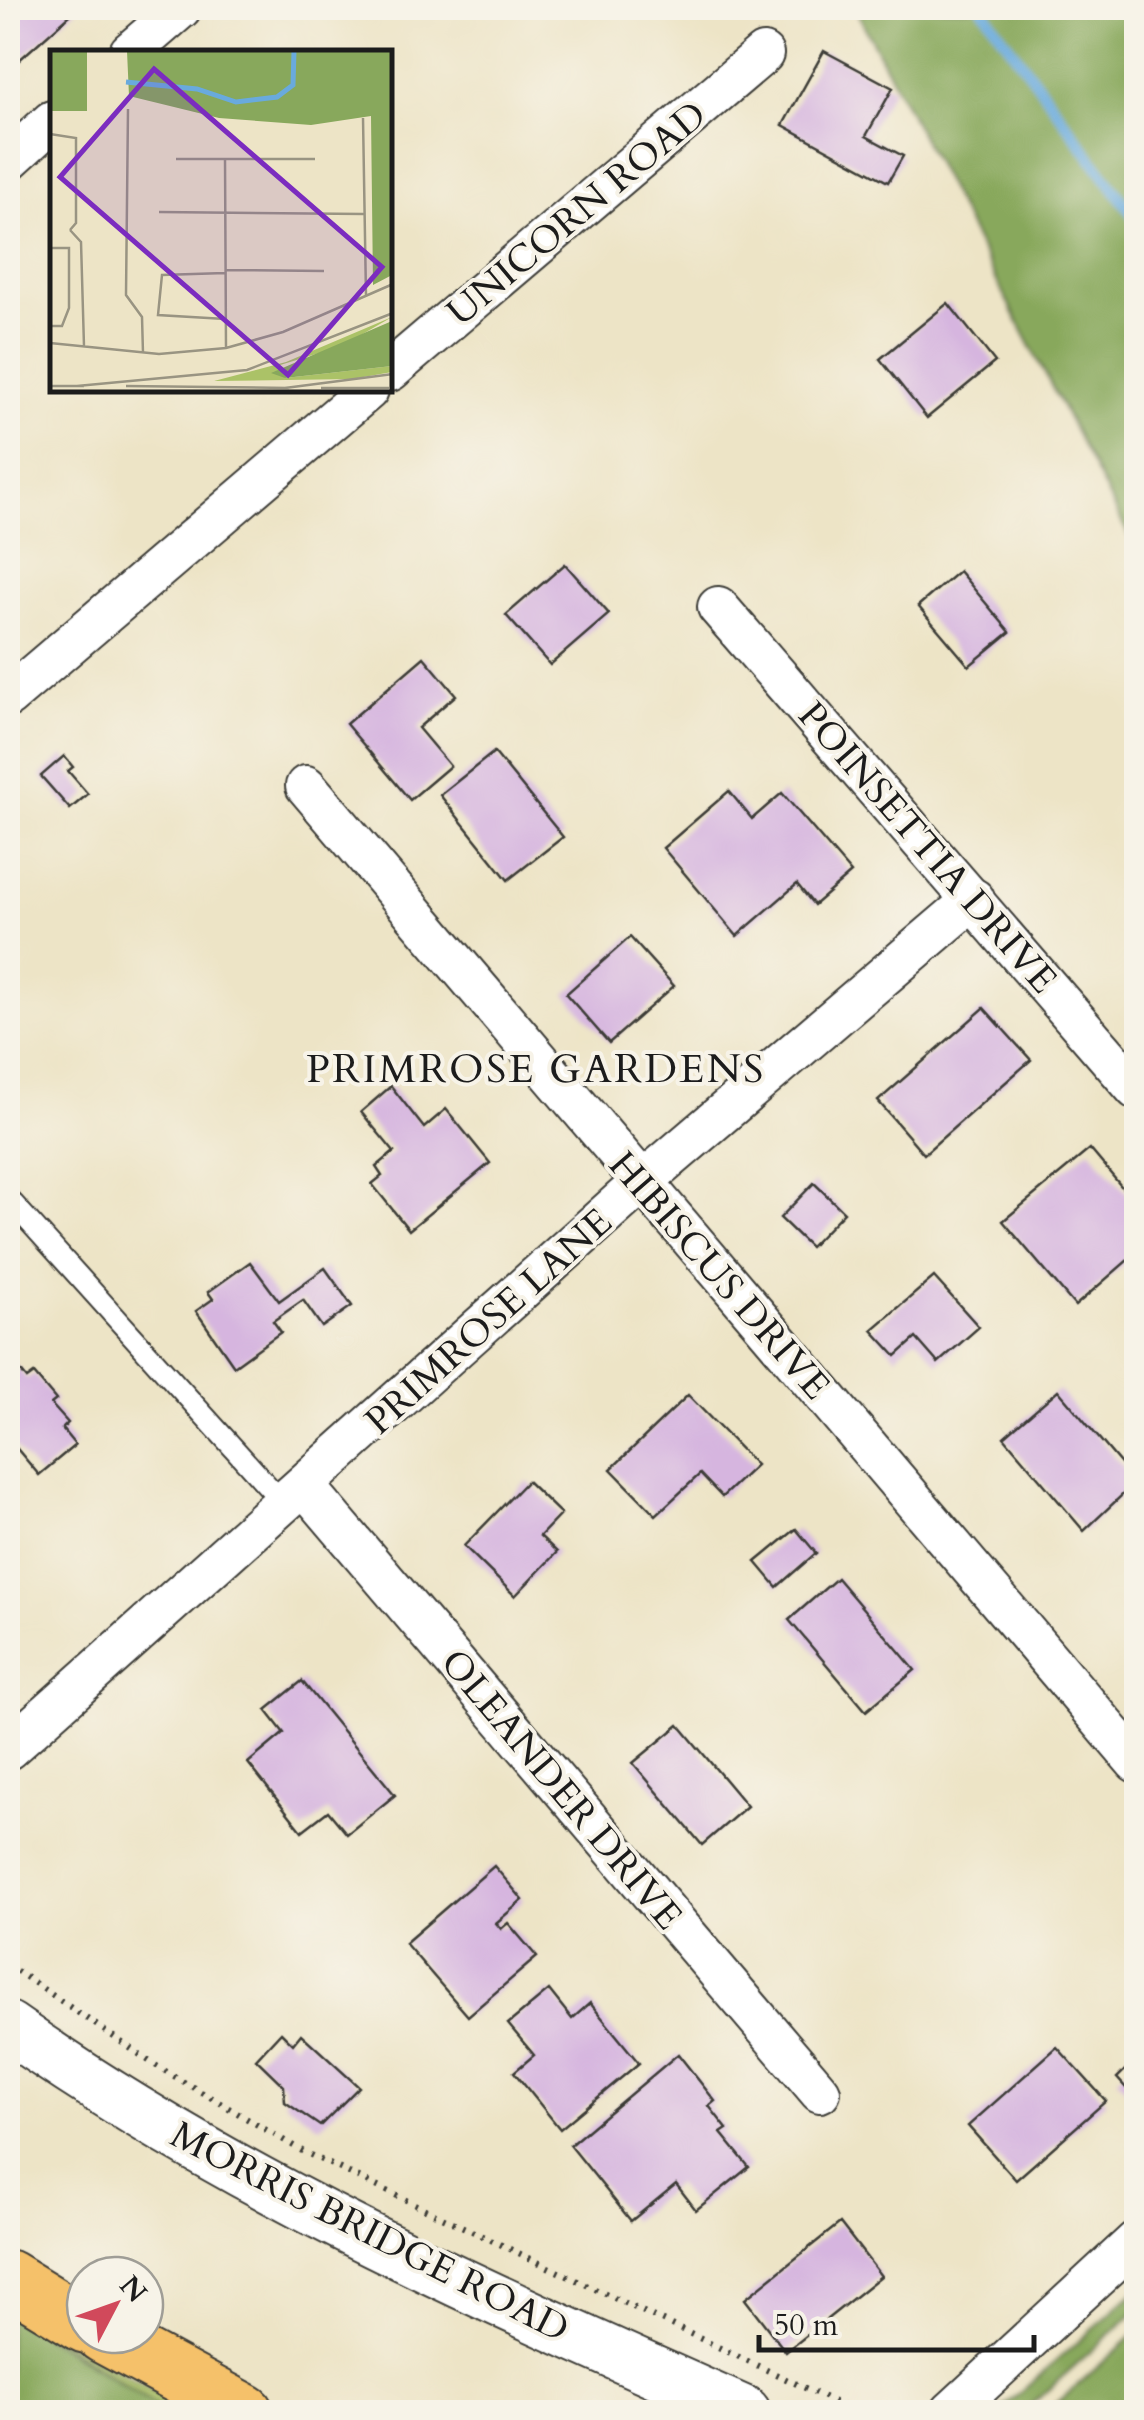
<svg xmlns="http://www.w3.org/2000/svg" width="1144" height="2420" font-family="Cardo,serif">
  <style>
    .green { fill: #abc267; stroke: #646f42; stroke-width: 2.5 }
    .forest { fill: #88a85c; stroke: #52623c; stroke-width: 2.5 }
    .lines { fill: none; stroke-linecap: round; stroke-linejoin: round }
    .stream { stroke: #69aadd; stroke-width: 11 }
    .building { fill: #d6b5df }
    .service-casing { stroke: #3b3a36; stroke-width: 24 }
    .minor-casing { stroke: #3b3a36; stroke-width: 44 }
    .tertiary-casing { stroke: #3b3a36; stroke-width: 54 }
    .motorway-casing { stroke: #3b3a36; stroke-width: 59 }
    .path { stroke: #3b3a36; stroke-width: 6; stroke-dasharray: 2.5 8; stroke-linecap: butt }
    .service { stroke: #fff; stroke-width: 20 }
    .minor { stroke: #fff; stroke-width: 40 }
    .tertiary { stroke: #fff; stroke-width: 50 }
    .motorway { stroke: #f5c16b; stroke-width: 55 }
    .labels { text-anchor: middle; stroke-width: 8; stroke-linejoin: round; paint-order: stroke }
    .street-label { font-size: 38px; fill: #1c1c1c; stroke: #f7f3e8 }
    .neighbourhood-label { font-size: 40px; letter-spacing: 2.5px; fill: #1c1c1c; stroke: #f7f3e8 }
    .inset-river { fill: none; stroke: #69aadd; stroke-width: 5 }
    .inset-road { fill: none; stroke: #999482; stroke-width: 2.5 }
    .view { fill: #7b2cbf; fill-opacity: 0.15; stroke: #7b2cbf; stroke-width: 5 }
    .inset-edge { fill: none; stroke: #1c1c1c; stroke-width: 5 }
  </style>
  <rect width="100%" height="100%" fill="#f7f3e8"/>
  <filter id="ink" filterUnits="userSpaceOnUse"><feTurbulence type="fractalNoise" baseFrequency=".01" numOctaves="2"/><feDisplacementMap in="SourceGraphic" scale="20" xChannelSelector="R" yChannelSelector="G"/><feConvolveMatrix kernelMatrix="1 2 1 2 8 2 1 2 1" color-interpolation-filters="sRGB"/></filter>
  <filter id="wash" filterUnits="userSpaceOnUse"><feTurbulence type="fractalNoise" baseFrequency=".0048" numOctaves="4" result="noise"/><feDisplacementMap in="SourceGraphic" scale="40" xChannelSelector="R" yChannelSelector="G"/><feGaussianBlur stdDeviation="2.25" result="paint"/><feColorMatrix in="noise" values="0 0 0 0 0 0 0 0 0 0 0 0 0 0 0 0 0 1.4 0 .05"/><feComposite in="paint" operator="in"/></filter>
  <g filter="url(#wash)">
    <rect width="100%" height="100%" fill="#ede4c6"/>
    <path class="green" d="M 8,2308 L 190,2412 L 166,2412 Z"/>
    <g class="forest">
      <path d="M 855,8 L 1136,8 L 1136,549 Z"/>
      <path d="M 1136,2291 L 1136,2311 L 1023,2412 L 998,2412 Z"/>
      <path d="M 8,2313 L 166,2412 L 8,2412 Z"/>
      <path d="M 1136,2333 L 1136,2412 L 1047,2412 Z"/>
    </g>
    <g class="lines">
      <path class="stream" d="M 982,8 L 1136,219"/>
    </g>
    <g id="blocks">
      <g class="building">
        <path d="M 8,8 L 78,8 L 8,70 Z"/>
        <path d="M 824,51 L 893,88 L 866,136 L 903,156 L 888,182 L 783,125 Z"/>
        <path d="M 948,303 L 995,362 L 927,418 L 880,359 Z"/>
        <path d="M 565,564 L 609,614 L 550,665 L 506,615 Z"/>
        <path d="M 959,571 L 1010,632 L 969,666 L 918,606 Z"/>
        <path d="M 424,657 L 456,695 L 418,728 L 450,766 L 410,800 L 346,724 Z"/>
        <path d="M 494,752 L 563,837 L 508,880 L 440,795 Z"/>
        <path d="M 64,756 L 73,767 L 68,771 L 88,794 L 70,809 L 41,776 Z"/>
        <path d="M 729,791 L 752,819 L 782,793 L 851,873 L 814,905 L 797,884 L 737,936 L 663,848 Z"/>
        <path d="M 630,937 L 674,986 L 609,1043 L 566,994 Z"/>
        <path d="M 984,1008 L 1031,1060 L 924,1154 L 878,1101 Z"/>
        <path d="M 391,1086 L 424,1128 L 446,1109 L 490,1163 L 409,1230 L 372,1184 L 382,1176 L 376,1167 L 394,1152 L 361,1112 Z"/>
        <path d="M 1090,1149 L 1136,1204 L 1136,1253 L 1075,1306 L 1003,1221 Z"/>
        <path d="M 814,1183 L 844,1212 L 810,1247 L 780,1218 Z"/>
        <path d="M 250,1262 L 279,1301 L 325,1268 L 352,1306 L 322,1327 L 303,1300 L 273,1321 L 281,1332 L 234,1366 L 196,1311 L 213,1299 L 208,1292 Z"/>
        <path d="M 934,1277 L 979,1327 L 938,1363 L 916,1338 L 896,1356 L 872,1330 Z"/>
        <path d="M 11,1359 L 27,1379 L 34,1374 L 56,1400 L 51,1404 L 68,1423 L 62,1429 L 75,1445 L 39,1475 L 8,1438 Z"/>
        <path d="M 1058,1390 L 1136,1482 L 1084,1531 L 1004,1437 Z"/>
        <path d="M 688,1395 L 756,1465 L 722,1497 L 700,1474 L 656,1515 L 611,1469 Z"/>
        <path d="M 527,1481 L 561,1514 L 540,1536 L 557,1552 L 515,1596 L 464,1546 Z"/>
        <path d="M 796,1529 L 816,1553 L 777,1587 L 756,1562 Z"/>
        <path d="M 837,1578 L 915,1670 L 866,1711 L 789,1620 Z"/>
        <path d="M 302,1681 L 395,1795 L 347,1834 L 328,1811 L 302,1831 L 248,1763 L 284,1733 L 266,1710 Z"/>
        <path d="M 679,1725 L 747,1806 L 702,1845 L 633,1763 Z"/>
        <path d="M 494,1866 L 523,1900 L 496,1923 L 501,1929 L 508,1923 L 537,1957 L 468,2016 L 405,1943 Z"/>
        <path d="M 549,1990 L 572,2019 L 590,2003 L 639,2063 L 560,2129 L 514,2072 L 534,2055 L 508,2024 Z"/>
        <path d="M 281,2032 L 293,2044 L 301,2034 L 359,2087 L 320,2126 L 285,2102 L 284,2086 L 256,2059 Z"/>
        <path d="M 1057,2047 L 1106,2101 L 1016,2180 L 968,2126 Z"/>
        <path d="M 678,2054 L 715,2101 L 709,2106 L 727,2129 L 721,2133 L 749,2167 L 696,2210 L 676,2184 L 631,2221 L 570,2145 Z"/>
        <path d="M 1136,2059 L 1136,2099 L 1117,2078 Z"/>
        <path d="M 840,2223 L 881,2276 L 786,2352 L 745,2299 Z"/>
      </g>
    </g>
  </g>
  <g filter="url(#ink)">
    <use href="#blocks" fill-opacity="0" stroke="#3b3a36" stroke-width="2.5"/>
    <g class="lines">
      <defs>
        <path id="service" d="M 8,1198 L 284,1504"/>
        <g id="minor">
          <path d="M 130,52 L 181,8"/>
          <path d="M 8,161 L 52,121"/>
          <path d="M 390,371 L 763,54"/>
          <path d="M 718,607 L 1136,1089"/>
          <path d="M 8,697 L 368,390"/>
          <path d="M 306,786 L 1136,1762"/>
          <path d="M 304,1485 L 820,2092"/>
          <path d="M 8,1749 L 641,1183 L 974,899"/>
          <path d="M 951,2412 L 1136,2241"/>
        </g>
        <path id="tertiary" d="M 8,2027 C 236,2188 491,2299 745,2412"/>
        <g id="motorway">
          <path d="M 8,2278 L 85,2325"/>
          <path d="M 103,2335 L 246,2412"/>
        </g>
      </defs>
      <use href="#service" class="service-casing"/>
      <use href="#minor" class="minor-casing"/>
      <use href="#tertiary" class="tertiary-casing"/>
      <use href="#motorway" class="motorway-casing"/>
      <path class="path" d="M 8,1965 L 155,2065 L 304,2152 L 856,2412"/>
      <use href="#service" class="service"/>
      <use href="#minor" class="minor"/>
      <use href="#tertiary" class="tertiary"/>
      <use href="#motorway" class="motorway"/>
    </g>
  </g>
  <g class="labels">
    <g class="street-label">
      <text transform="translate(576 213) rotate(-40)" y="13">UNICORN ROAD</text>
      <text transform="translate(928 847) rotate(49)" y="13">POINSETTIA DRIVE</text>
      <text transform="translate(720 1275) rotate(49)" y="13">HIBISCUS DRIVE</text>
      <text transform="translate(488 1321) rotate(-42)" y="13">PRIMROSE LANE</text>
      <text transform="translate(562 1789) rotate(50)" y="13">OLEANDER DRIVE</text>
      <text transform="translate(370 2231) rotate(27)" y="13">MORRIS BRIDGE ROAD</text>
    </g>
    <g class="neighbourhood-label">
      <text x="536" y="1082">PRIMROSE GARDENS</text>
    </g>
  </g>
  <g transform="translate(50 50)">
    <rect width="342" height="342" fill="#ede4c6"/>
    <path d="M 342,267 L 292,296 L 227,316 L 235,328 L 342,316 L 342,322 L 302,329 L 164,331 L 236,312 Z" fill="#abc267"/>
    <path d="M 0,1 L 37,1 L 37,61 L 0,61 ZM 77,1 L 342,1 L 342,225 L 323,235 L 321,66 L 261,75 L 169,68 L 79,46 ZM 342,271 L 342,316 L 235,328 L 221,323 Z" fill="#88a85c"/>
    <path class="inset-river" d="M 76,32 L 147,39 L 186,52 L 227,47 L 243,35 L 244,1"/>
    <path class="inset-road" d="M 78,59 L 76,245 L 92,267 L 93,303M 313,68 L 316,246M 0,84 L 26,88 L 26,173 L 20,180M 175,108 L 176,298M 126,109 L 265,109M 109,162 L 314,164M 20,180 L 31,192 L 34,296M 0,198 L 19,198 L 19,258 L 12,276 L 0,276M 176,220 L 274,221M 175,223 L 112,225 L 108,265 L 175,269M 0,293 L 109,304 L 176,298 L 233,282 L 343,234M 0,336 L 34,336M 27,336 L 197,320 L 343,263M 76,336 L 239,338M 235,338 L 343,324M 271,338 L 339,338"/>
    <path class="view" d="M 104,19 L 332,217 L 238,325 L 10,127 Z"/>
    <rect width="342" height="342" class="inset-edge"/>
  </g>
  <rect width="1144" height="2420" fill="none" stroke="#f7f3e8" stroke-width="40"/>
  <g transform="translate(115 2305) rotate(49)"><circle r="48" fill="#f7f3e8" stroke="#9f9d96" stroke-width="2.5"/>
  <path d="M0-8L18 38L0 25L-18 38Z" fill="#d1495b"/>
  <text y="-15" font-size="28" font-weight="bold" text-anchor="middle" fill="#1c1c1c">N</text>
  </g>
  <path d="M759 2335v15h275v-15" fill="none" stroke="#1c1c1c" stroke-width="5"/>
  <text x="774" y="2335" font-size="30" fill="#1c1c1c" stroke="#f7f3e8" stroke-width="8" paint-order="stroke">50 m</text>
</svg>
